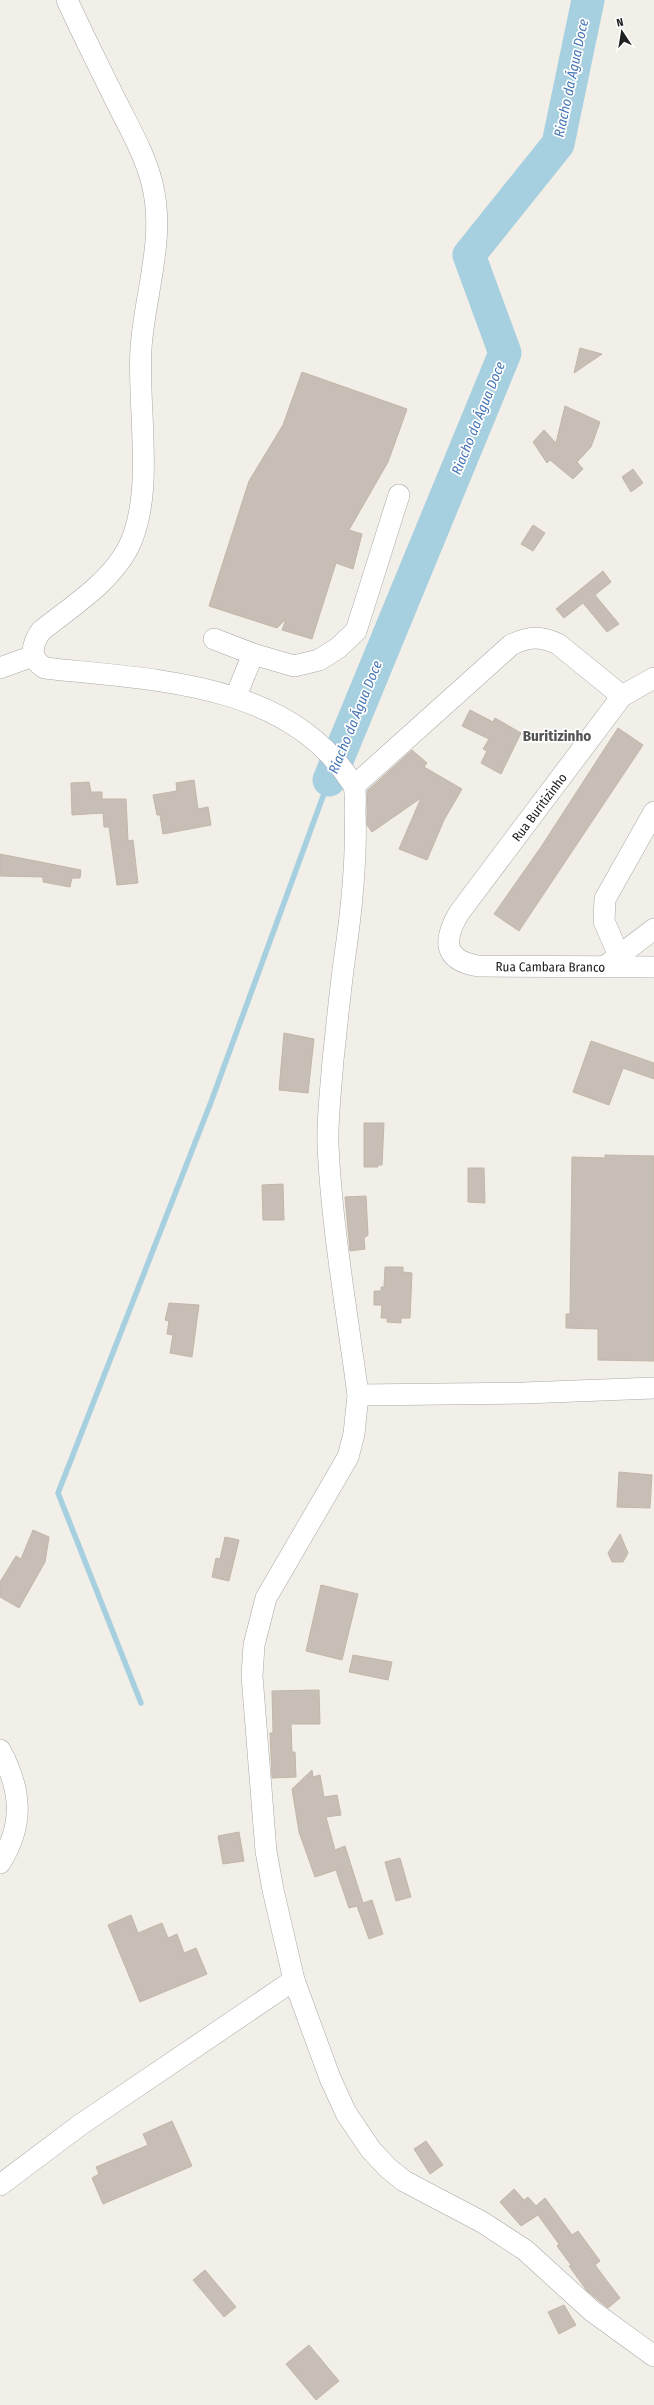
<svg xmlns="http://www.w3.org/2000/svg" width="654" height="2405" font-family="'Fira Sans Condensed',sans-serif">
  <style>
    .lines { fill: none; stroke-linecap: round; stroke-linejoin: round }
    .stream { stroke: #a6cfe0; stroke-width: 5.5 }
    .river { stroke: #a6cfe0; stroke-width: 33 }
    .building { fill: #c7beb6; stroke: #c4b6a8 }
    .minor-casing { stroke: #a8a8a8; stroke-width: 22 }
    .minor { stroke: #fff; stroke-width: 21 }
    .labels { text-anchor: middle; stroke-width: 3.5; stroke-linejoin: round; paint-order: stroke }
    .street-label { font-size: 13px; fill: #212121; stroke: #fff }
    .water-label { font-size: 14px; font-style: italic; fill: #4877b6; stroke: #fff }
    .quarter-label { font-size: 15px; font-weight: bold; fill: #545454; stroke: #fff }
  </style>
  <rect width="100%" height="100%" fill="#f1efe7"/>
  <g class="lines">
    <path class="stream" d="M 141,1703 L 58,1493 L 211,1102 L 329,780"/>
    <path class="river" d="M 329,780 L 505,353 L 469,255 L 558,144 L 588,0"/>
  </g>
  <g class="building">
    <path d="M 580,348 L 602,354 L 574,373 Z"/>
    <path d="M 302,372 L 407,409 L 388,462 L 349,530 L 362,534 L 353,569 L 336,563 L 312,639 L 282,630 L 286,619 L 277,628 L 209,606 L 249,481 L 283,425 Z"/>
    <path d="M 565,406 L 600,422 L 591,447 L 577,462 L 583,469 L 573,479 L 550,460 L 547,463 L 533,442 L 544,430 L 556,443 Z"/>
    <path d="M 633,469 L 643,483 L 631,492 L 622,477 Z"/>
    <path d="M 533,525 L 545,533 L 533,551 L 521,544 Z"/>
    <path d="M 603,571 L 611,582 L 595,595 L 619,624 L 607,632 L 583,603 L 564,618 L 556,609 Z"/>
    <path d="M 470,710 L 493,722 L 495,718 L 521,733 L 501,774 L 481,763 L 487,751 L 483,749 L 489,739 L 462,726 Z"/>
    <path d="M 618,728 L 643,745 L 519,931 L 494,914 L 541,847 Z"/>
    <path d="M 412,750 L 427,763 L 424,767 L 462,789 L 444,820 L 427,860 L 399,849 L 421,798 L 372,832 L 367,825 L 367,791 Z"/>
    <path d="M 194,780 L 198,809 L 208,807 L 211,825 L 163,834 L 160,815 L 157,815 L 153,795 L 177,791 L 176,783 Z"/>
    <path d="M 89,782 L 91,792 L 102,792 L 102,799 L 126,799 L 128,841 L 133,840 L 138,883 L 117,885 L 109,827 L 104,827 L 103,813 L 72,815 L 71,783 Z"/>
    <path d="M 0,854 L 81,870 L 80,878 L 72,878 L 70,887 L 43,882 L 43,877 L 0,876 Z"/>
    <path d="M 284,1033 L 314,1039 L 308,1093 L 279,1090 Z"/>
    <path d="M 591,1041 L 654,1063 L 654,1079 L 623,1068 L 609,1105 L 573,1092 Z"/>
    <path d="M 364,1123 L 384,1123 L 382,1165 L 378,1165 L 378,1167 L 364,1167 Z"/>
    <path d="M 605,1155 L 654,1156 L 654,1361 L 598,1360 L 598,1329 L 566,1328 L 566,1314 L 570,1314 L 572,1157 L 605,1158 Z"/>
    <path d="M 468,1168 L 484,1168 L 485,1203 L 468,1202 Z"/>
    <path d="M 283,1184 L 284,1220 L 263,1220 L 262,1185 Z"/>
    <path d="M 366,1196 L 368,1235 L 364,1238 L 365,1249 L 350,1251 L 345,1197 Z"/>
    <path d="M 385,1267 L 403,1267 L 403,1272 L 412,1273 L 410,1318 L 401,1318 L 401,1323 L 387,1322 L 387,1318 L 381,1318 L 382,1305 L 374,1305 L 374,1291 L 381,1291 L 381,1287 L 384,1287 Z"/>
    <path d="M 169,1303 L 199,1305 L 192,1357 L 170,1353 L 173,1335 L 167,1334 L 169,1321 L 165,1320 Z"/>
    <path d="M 619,1472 L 652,1475 L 650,1508 L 617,1507 Z"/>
    <path d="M 33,1530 L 49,1537 L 45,1562 L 19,1608 L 0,1597 L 0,1582 L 16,1556 L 21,1559 Z"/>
    <path d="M 620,1534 L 628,1553 L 623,1562 L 612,1562 L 608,1553 Z"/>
    <path d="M 225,1537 L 239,1540 L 229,1581 L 212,1577 L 216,1558 L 220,1559 Z"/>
    <path d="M 321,1585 L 358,1594 L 342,1660 L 306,1651 Z"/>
    <path d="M 353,1655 L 392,1662 L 388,1680 L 349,1672 Z"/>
    <path d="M 319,1690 L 320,1724 L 291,1724 L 292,1752 L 295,1752 L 296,1777 L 272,1778 L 270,1733 L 273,1733 L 272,1691 Z"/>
    <path d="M 312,1770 L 313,1777 L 320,1775 L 324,1797 L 337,1795 L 341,1815 L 326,1817 L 335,1850 L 345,1846 L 363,1903 L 372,1900 L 383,1934 L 369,1939 L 357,1906 L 349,1908 L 336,1870 L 315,1877 L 299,1832 L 292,1789 Z"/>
    <path d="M 239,1832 L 244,1861 L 223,1864 L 218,1836 Z"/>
    <path d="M 400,1858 L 411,1897 L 396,1901 L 385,1862 Z"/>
    <path d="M 131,1915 L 138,1933 L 162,1923 L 168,1938 L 177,1934 L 184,1953 L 196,1948 L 207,1974 L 140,2002 L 108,1925 Z"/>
    <path d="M 172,2121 L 192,2166 L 103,2204 L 92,2178 L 99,2174 L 96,2167 L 148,2145 L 143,2134 Z"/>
    <path d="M 426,2141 L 443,2165 L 430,2174 L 414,2149 Z"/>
    <path d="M 514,2189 L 524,2200 L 528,2197 L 536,2206 L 545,2198 L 572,2235 L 578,2231 L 600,2261 L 595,2265 L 620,2298 L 608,2308 L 587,2291 L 569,2266 L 571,2265 L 557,2246 L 559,2244 L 538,2215 L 521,2226 L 500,2202 Z"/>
    <path d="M 205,2270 L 236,2307 L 224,2317 L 193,2280 Z"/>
    <path d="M 564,2305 L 576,2325 L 559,2334 L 548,2312 Z"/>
    <path d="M 309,2345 L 339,2381 L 316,2400 L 286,2364 Z"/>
  </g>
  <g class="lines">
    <defs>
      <g id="minor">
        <path d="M 214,639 L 253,654 L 294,666 L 319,660 L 338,648 L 356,631 L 399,495"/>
        <path d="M 0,668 L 33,656"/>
        <path id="s1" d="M 654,678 L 622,696 L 459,913 C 443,940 443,960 478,966 L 654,967"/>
        <path d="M 236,696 L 253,654"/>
        <path d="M 354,786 L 511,645 C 529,636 540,636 558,644 L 622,696"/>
        <path d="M 619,956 L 604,921 L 605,899 L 654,812"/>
        <path d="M 608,964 L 654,929"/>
        <path d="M 358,1395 L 524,1393 L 654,1388"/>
        <path d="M 0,1750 C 21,1789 25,1824 0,1863"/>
        <path d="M 294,1980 L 330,2078 L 346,2113 L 371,2150 L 388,2168 L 404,2181 L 482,2222 L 525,2250 L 592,2311 L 654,2356"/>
        <path d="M 0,2185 L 80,2125 L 294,1980 L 273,1890 L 266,1851 L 252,1676 L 254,1645 L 266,1598 L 348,1457 L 354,1434 L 358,1395 C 347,1312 332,1229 328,1146 C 327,1118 331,1089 333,1060 C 337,1025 340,990 345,955 C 352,907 357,860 355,811 C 355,803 357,790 352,783 C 288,681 152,680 45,668 C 28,658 32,644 41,631 C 71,607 108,584 127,550 C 156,497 137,408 141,348 C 145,292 166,238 152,183 C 145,155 130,129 117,103 C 100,69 83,35 67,0"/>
      </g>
    </defs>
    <use href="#minor" class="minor-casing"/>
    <use href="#minor" class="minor"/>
  </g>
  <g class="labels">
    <g class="street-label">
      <text transform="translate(539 807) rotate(-53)" y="5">Rua Buritizinho</text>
      <text dy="5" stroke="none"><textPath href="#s1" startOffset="453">Rua Cambara Branco</textPath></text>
    </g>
    <g class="water-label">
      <text transform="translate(571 78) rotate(-78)" y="5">Riacho da Água Doce</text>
      <text transform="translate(478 418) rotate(-68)" y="5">Riacho da Água Doce</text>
      <text transform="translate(355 717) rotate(-68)" y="5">Riacho da Água Doce</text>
    </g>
    <g class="quarter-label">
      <text x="557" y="741">Buritizinho</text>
    </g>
  </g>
  <g transform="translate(622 32) rotate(348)" stroke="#ffffff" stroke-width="3" paint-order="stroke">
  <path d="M0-3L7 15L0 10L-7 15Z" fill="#212121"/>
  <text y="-6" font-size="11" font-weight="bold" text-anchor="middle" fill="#212121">N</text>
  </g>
</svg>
